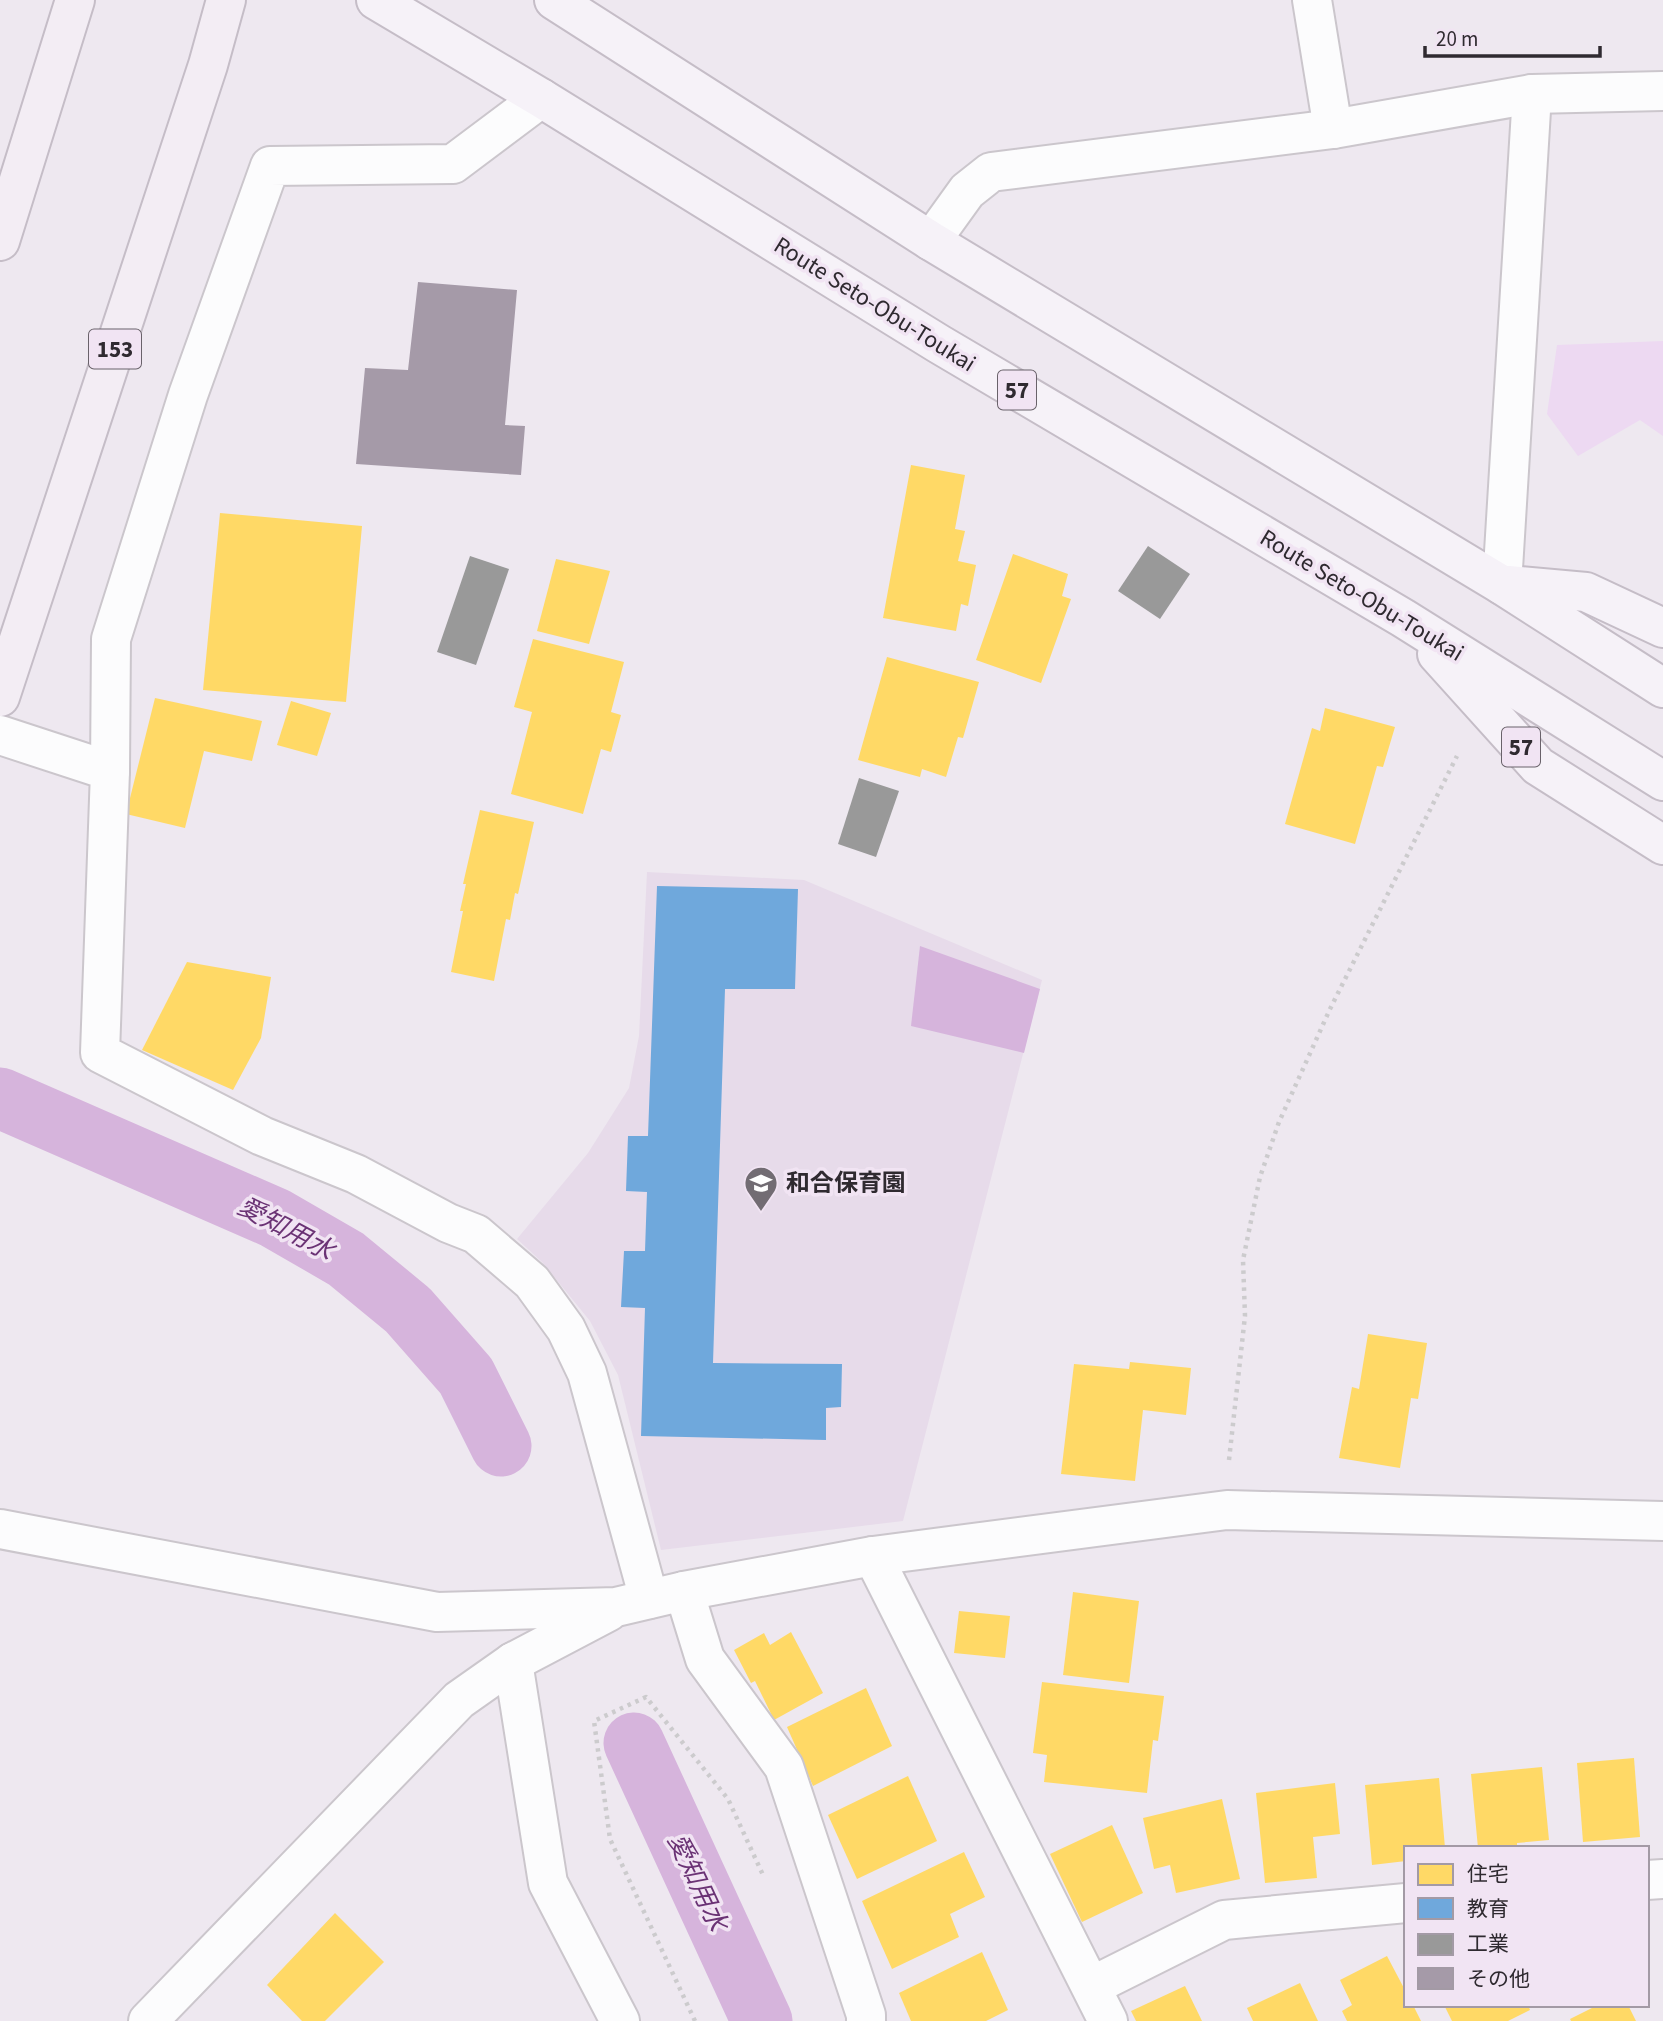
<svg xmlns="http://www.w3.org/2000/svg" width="1663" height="2021" font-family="'Source Sans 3','Noto Sans JP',sans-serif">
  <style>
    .built { fill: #e7dbea }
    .green { fill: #edd9f2 }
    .water { fill: #d6b4dc }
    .homes { fill: #ffd966 }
    .schools { fill: #6fa8dc }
    .industry { fill: #999 }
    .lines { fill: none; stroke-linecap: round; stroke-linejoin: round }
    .canal { stroke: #d6b4dc; stroke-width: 61 }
    .building { fill: #a59aa8 }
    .street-casing { stroke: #cbc6cc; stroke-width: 42 }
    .primary-casing { stroke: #c5bdc7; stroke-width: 42 }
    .highway-casing { stroke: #c5bdc7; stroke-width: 42 }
    .path { stroke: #cccbcd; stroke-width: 4.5; stroke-dasharray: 3.5 5; stroke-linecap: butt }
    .street { stroke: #fcfcfd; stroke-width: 38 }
    .primary { stroke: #f6f2f8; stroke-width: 38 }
    .highway { stroke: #f3edf4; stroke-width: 38 }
    .labels { text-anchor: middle; stroke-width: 7; stroke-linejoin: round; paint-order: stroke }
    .shield { fill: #f1e4f3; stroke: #69626a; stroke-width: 2 }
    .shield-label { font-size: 23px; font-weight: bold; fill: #2f2a30 }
    .street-label { font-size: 24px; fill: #2f2a30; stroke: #f1e4f3 }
    .poi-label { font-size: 24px; font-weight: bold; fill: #2f2a30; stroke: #f1e4f3; text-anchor: start }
    .water-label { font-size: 26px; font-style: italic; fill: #6b3375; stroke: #f1e4f3 }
  </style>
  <rect width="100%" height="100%" fill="#eee8f0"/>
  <path class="built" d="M 647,872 L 804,880 L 1042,980 L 903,1521 L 661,1550 L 618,1375 L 590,1321 L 542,1262 L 517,1239 L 588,1153 L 629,1088 L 639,1036 Z"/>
  <path class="green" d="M 1663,341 L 1663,436 L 1640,420 L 1578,456 L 1547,414 L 1557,345 Z"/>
  <path class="water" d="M 920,946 L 1040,989 L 1024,1053 L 911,1026 Z"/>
  <g class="homes">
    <path d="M 911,465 L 965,475 L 955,529 L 965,531 L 958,561 L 976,565 L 968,606 L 961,604 L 956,631 L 883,618 Z"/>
    <path d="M 220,513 L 362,526 L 346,702 L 203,690 Z"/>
    <path d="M 1013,554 L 1068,574 L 1062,596 L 1071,599 L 1041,683 L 976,660 Z"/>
    <path d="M 556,559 L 610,571 L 589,644 L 537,631 Z"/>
    <path d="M 533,639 L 624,662 L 611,712 L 621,715 L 611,752 L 601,749 L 583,814 L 511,794 L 532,712 L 514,707 Z"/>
    <path d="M 887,657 L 979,682 L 963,738 L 958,737 L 946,777 L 922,769 L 920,777 L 858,760 Z"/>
    <path d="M 155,698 L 262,721 L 252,761 L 204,751 L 185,828 L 126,814 Z"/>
    <path d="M 291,701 L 331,713 L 317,756 L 277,745 Z"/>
    <path d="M 1325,708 L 1395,727 L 1383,767 L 1377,766 L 1355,844 L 1285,824 L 1312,728 L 1320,731 Z"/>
    <path d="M 480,810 L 534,822 L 518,894 L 515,893 L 510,920 L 506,919 L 494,981 L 451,972 L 463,911 L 460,911 L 466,884 L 463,884 Z"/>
    <path d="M 187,962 L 271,977 L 261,1038 L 233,1090 L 142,1050 Z"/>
    <path d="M 1368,1334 L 1427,1343 L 1418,1399 L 1411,1398 L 1400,1468 L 1339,1458 L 1352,1387 L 1359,1389 Z"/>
    <path d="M 1130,1362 L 1191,1368 L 1186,1415 L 1143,1410 L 1135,1481 L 1061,1474 L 1074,1364 L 1129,1369 Z"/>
    <path d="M 1073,1592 L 1139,1601 L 1129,1683 L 1063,1675 Z"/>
    <path d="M 959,1611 L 1010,1616 L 1005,1658 L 954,1653 Z"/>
    <path d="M 791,1632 L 823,1693 L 774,1720 L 755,1681 L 751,1683 L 734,1650 L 764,1633 L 770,1645 Z"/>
    <path d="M 1042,1682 L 1164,1696 L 1158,1741 L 1153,1740 L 1147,1793 L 1044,1782 L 1047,1755 L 1033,1753 Z"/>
    <path d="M 866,1688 L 892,1746 L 813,1786 L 787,1727 Z"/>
    <path d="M 1634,1758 L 1640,1837 L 1583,1842 L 1577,1763 Z"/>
    <path d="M 1542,1767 L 1549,1840 L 1517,1843 L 1517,1848 L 1478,1848 L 1471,1774 Z"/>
    <path d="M 908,1776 L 937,1841 L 857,1879 L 828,1815 Z"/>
    <path d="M 1439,1778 L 1445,1848 L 1406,1848 L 1406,1861 L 1372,1865 L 1365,1785 Z"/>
    <path d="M 1335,1783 L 1340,1834 L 1313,1837 L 1317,1878 L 1265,1883 L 1256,1793 Z"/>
    <path d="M 1222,1799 L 1240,1879 L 1176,1893 L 1170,1865 L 1154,1869 L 1143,1818 Z"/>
    <path d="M 1112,1825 L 1143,1893 L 1082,1922 L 1050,1854 Z"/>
    <path d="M 964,1852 L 985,1897 L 950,1914 L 959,1937 L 892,1969 L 862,1901 Z"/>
    <path d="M 335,1913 L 384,1962 L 325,2021 L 302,2021 L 267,1985 Z"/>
    <path d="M 982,1952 L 1008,2010 L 986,2021 L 911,2021 L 899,1993 Z"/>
    <path d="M 1387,1956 L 1406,1992 L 1406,2005 L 1413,2005 L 1421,2021 L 1347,2021 L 1342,2011 L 1352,2005 L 1340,1980 Z"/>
    <path d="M 1300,1983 L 1318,2021 L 1253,2021 L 1247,2008 Z"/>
    <path d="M 1185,1986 L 1202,2021 L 1136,2021 L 1131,2011 Z"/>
    <path d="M 1444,2005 L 1528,2005 L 1530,2010 L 1508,2021 L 1452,2021 Z"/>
    <path d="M 1598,2005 L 1628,2005 L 1636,2021 L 1571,2021 L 1570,2019 Z"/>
  </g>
  <path class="schools" d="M 657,886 L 798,889 L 795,989 L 725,989 L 713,1363 L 842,1364 L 841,1407 L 826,1408 L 826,1440 L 641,1436 L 645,1308 L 621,1307 L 624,1251 L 645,1251 L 647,1192 L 626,1191 L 628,1136 L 648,1136 Z"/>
  <g class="industry">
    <path d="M 1148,546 L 1190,574 L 1160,619 L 1118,591 Z"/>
    <path d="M 470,556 L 509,569 L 476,665 L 437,652 Z"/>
    <path d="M 859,778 L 899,791 L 876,857 L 838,844 Z"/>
  </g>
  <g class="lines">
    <g class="canal">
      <path d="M 0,1098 L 275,1218 L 346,1259 L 408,1310 L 466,1376 L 501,1446"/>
      <path d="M 634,1743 L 762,2021"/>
    </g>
  </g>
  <path class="building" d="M 418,282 L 517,290 L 505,425 L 525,426 L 521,475 L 356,464 L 365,368 L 408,370 Z"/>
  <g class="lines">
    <defs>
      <g id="street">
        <path d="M 1312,0 L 1333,129"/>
        <path d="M 931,241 L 967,191 L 991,172 L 1333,129 L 1532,94 L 1663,91"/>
        <path d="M 1502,585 L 1532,94"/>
        <path d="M 0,735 L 110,771 L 100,1053 L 262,1136 L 356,1174 L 448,1223 L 476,1234 L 532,1282 L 566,1329 L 587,1373 L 649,1599"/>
        <path d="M 110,771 L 111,639 L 188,395 L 270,166 L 453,164 L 541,98"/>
        <path d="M 0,1529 L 437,1612 L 616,1607 L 684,1591 L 873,1556 L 1227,1510 L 1663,1521"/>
        <path d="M 873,1556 L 1108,2021"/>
        <path d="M 684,1591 L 705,1659 L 784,1767 L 866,2015 L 866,2021"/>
        <path d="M 513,1662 L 548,1883 L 620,2021"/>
        <path d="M 1647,1880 L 1663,1879"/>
        <path d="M 1092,1986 L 1224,1920 L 1406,1903"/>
        <path d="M 148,2021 L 459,1700 L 513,1662 L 608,1612"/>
      </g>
      <g id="primary">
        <path d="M 376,0 L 541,98 L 939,344 L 1403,618 L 1663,781"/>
        <path d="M 554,0 L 931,241 L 1502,585 L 1663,688"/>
        <path d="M 1508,585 L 1586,592 L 1663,628"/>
        <path d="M 1437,654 L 1538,766 L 1663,845"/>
      </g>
      <g id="highway">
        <path d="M 0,241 L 75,0"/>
        <path d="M 0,697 L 208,65 L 226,0"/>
      </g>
    </defs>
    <use href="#street" class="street-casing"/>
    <use href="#primary" class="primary-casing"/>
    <use href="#highway" class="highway-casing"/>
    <g class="path">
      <path d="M 1229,1460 L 1245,1316 L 1243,1260 L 1260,1177 L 1279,1122 L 1330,1009 L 1457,756"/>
      <path d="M 695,2021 L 610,1839 L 594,1721 L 646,1697 L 728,1799 L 763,1875"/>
    </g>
    <use href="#street" class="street"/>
    <use href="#primary" class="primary"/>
    <use href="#highway" class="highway"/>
  </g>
  <defs>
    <symbol id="school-pin" viewBox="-11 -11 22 30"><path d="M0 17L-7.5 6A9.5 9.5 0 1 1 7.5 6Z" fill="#726c73" stroke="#f1e4f3"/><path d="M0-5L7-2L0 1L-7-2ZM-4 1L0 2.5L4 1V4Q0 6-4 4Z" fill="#fff"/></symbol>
  </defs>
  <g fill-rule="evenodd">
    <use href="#school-pin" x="742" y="1164" width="38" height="52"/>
  </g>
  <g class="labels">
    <g class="shield">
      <rect x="89" y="329.5" width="52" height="39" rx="5"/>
      <rect x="998" y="370.5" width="38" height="39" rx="5"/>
      <rect x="1502" y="727.5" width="38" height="39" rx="5"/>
    </g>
    <g class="shield-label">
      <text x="115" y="357">153</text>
      <text x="1017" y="398">57</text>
      <text x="1521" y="755">57</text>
    </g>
    <g class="street-label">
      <text transform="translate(875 304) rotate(32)" y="8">Route Seto-Obu-Toukai</text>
      <text transform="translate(1362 595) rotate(31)" y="8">Route Seto-Obu-Toukai</text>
    </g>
    <g class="poi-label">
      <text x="786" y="1191">和合保育園</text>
    </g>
    <g class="water-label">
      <text transform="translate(286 1228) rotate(28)" y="9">愛知用水</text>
      <text transform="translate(698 1882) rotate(65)" y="9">愛知用水</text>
    </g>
  </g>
  <rect x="1404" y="1846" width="245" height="161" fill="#f1e4f3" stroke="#a39aa5" stroke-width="2"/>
  <rect x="1418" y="1864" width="35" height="21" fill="#ffd966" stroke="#a39aa5" stroke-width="2"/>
  <text x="1467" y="1881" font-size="21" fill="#2f2a30">住宅</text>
  <rect x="1418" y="1898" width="35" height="21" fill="#6fa8dc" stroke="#a39aa5" stroke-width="2"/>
  <text x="1467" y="1916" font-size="21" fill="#2f2a30">教育</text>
  <rect x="1418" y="1934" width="35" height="21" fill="#999999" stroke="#a39aa5" stroke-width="2"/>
  <text x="1467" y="1951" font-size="21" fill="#2f2a30">工業</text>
  <rect x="1418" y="1968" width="35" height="21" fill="#a59aa8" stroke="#a39aa5" stroke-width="2"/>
  <text x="1467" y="1986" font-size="21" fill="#2f2a30">その他</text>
  <path d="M1425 46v10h175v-10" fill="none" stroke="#2f2a30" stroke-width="3.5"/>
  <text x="1436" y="46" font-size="21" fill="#2f2a30" stroke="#f1e4f3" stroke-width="5" paint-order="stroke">20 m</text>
</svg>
